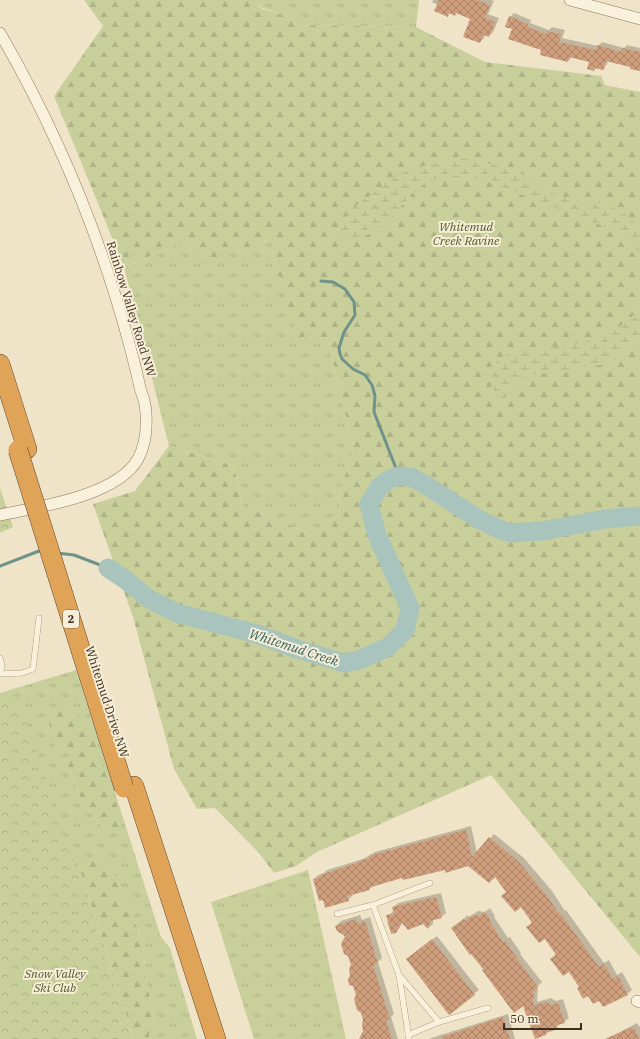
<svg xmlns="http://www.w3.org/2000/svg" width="640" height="1039" font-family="'IBM Plex Serif',serif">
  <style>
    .grass { fill: url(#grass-tufts); fill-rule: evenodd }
    .forest { fill: url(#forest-firs) }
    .wetland { fill: url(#wetland-marsh) }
    .park { fill: url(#park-crowns) }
    .shadow { fill: #0003 }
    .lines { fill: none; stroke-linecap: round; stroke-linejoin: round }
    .stream { stroke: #6f938a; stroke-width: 3 }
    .river { stroke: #a9c4bc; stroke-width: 19 }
    .building { fill: url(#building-cross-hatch) }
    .lane-casing { stroke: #8d765c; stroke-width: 6 }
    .street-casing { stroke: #8d765c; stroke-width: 12 }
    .highway-casing { stroke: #5b4430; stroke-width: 20 }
    .lane { stroke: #faf1dc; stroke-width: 5.5 }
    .street { stroke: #faf1dc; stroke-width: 11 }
    .highway { stroke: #e0a458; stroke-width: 19 }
    .highway-bridge-casing { stroke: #5b4430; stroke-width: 20; stroke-linecap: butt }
    .highway-bridge { stroke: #e0a458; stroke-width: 19 }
    .labels { text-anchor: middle; stroke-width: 4; stroke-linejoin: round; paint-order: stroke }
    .shield { fill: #f7eed8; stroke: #756857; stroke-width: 1 }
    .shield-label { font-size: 11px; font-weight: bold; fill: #3d2e20 }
    .park-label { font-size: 12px; font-style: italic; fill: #4d5a26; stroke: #f7eed8 }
    .street-label { font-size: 12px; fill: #3d2e20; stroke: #f7eed8 }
    .water-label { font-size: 13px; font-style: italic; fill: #2f5d5a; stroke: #f7eed8 }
  </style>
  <defs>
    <pattern id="grass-tufts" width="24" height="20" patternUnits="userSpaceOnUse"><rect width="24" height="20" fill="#c9cf9b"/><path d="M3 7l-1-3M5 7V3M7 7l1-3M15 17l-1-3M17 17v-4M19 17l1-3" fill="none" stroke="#aeb285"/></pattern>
    <pattern id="forest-firs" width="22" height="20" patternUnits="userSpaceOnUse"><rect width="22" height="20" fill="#c9cf9b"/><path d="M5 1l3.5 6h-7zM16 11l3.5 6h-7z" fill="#aeb285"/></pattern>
    <pattern id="wetland-marsh" width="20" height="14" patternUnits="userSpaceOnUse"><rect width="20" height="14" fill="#c9cf9b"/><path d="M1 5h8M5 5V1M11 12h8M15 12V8" fill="none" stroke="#aeb285"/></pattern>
    <pattern id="park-crowns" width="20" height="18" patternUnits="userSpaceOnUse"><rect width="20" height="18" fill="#c9cf9b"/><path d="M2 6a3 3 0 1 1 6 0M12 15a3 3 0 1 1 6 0" fill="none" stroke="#aeb285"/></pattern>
    <pattern id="building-cross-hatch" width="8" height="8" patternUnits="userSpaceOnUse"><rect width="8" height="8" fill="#cf9f7d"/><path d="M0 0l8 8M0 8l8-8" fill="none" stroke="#a98266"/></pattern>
  </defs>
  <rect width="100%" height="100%" fill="#f0e4c8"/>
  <g class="grass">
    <path d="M 256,0 L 419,0 L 416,27 L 298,25 L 287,16 L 260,7 Z"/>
    <path d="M 269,240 L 298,341 L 327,337 L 354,450 L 340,489 L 339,514 L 312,535 L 242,505 L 234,466 L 169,446 L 124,267 L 183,242 L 202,262 Z"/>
    <path d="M 76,670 L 161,937 L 170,948 L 197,1039 L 149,1039 L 148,1034 L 155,1023 L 147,984 L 142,939 L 116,877 L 77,860 L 134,1039 L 132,1039 L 61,827 L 0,701 L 0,693 ZM 72,753 L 109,835 L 82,802 L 67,765 Z"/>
    <path d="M 308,870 L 346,1039 L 254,1039 L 211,902 Z"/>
  </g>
  <g class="forest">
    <path d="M 84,0 L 256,0 L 260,8 L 287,16 L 298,25 L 416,27 L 485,62 L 601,76 L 605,85 L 640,92 L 640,957 L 491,775 L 317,852 L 296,866 L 274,873 L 259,853 L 215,808 L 197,809 L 174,769 L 133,617 L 93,504 L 135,491 L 169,446 L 234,466 L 242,505 L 312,535 L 339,514 L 340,489 L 354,450 L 327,337 L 298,342 L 269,240 L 202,263 L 183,242 L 124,267 L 54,96 L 103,26 Z"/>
    <path d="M 56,706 L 75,711 L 89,725 L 117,806 L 120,829 L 109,835 L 82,802 L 67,765 L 71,753 L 56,751 L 46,711 Z"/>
    <path d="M 103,858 L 116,877 L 142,939 L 147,984 L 155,1023 L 149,1034 L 149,1039 L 134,1039 L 77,860 Z"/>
  </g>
  <g class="wetland">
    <path d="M 456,158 L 471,159 L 510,169 L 528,177 L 540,186 L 557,196 L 579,202 L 602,203 L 620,210 L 640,228 L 640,260 L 636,249 L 624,234 L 481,179 C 466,176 450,174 435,179 C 418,185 408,199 396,212 C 383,226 369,237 350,241 L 344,237 L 340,228 C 346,211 357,205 371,195 C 378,190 384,182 392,178 C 412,167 434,164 456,158 Z"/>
    <path d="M 640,305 L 640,336 L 614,360 L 600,365 L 525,376 L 514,385 L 508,396 L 502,399 L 495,395 C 492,384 488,370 497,361 C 507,350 527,352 541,350 C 570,345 604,340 627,321 C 632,316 638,313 640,305 Z"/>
  </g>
  <g class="park">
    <path d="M 0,488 L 13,527 L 0,533 Z"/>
    <path d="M 19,698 L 132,1039 L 0,1039 L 0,699 Z"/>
  </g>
  <g class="shadow">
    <path d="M 433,0 L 491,0 L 494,1 L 488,14 L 499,18 L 493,32 L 489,36 L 485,34 L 484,38 L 480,42 L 471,19 L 456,12 L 450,13 L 447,15 L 438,5 L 432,2 Z"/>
    <path d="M 514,13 L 531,20 L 530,23 L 549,30 L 552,27 L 565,30 L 562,38 L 598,46 L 602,42 L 624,48 L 627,45 L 640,48 L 640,70 L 632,66 L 608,61 L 607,64 L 602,69 L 597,67 L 594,70 L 590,61 L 572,57 L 568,61 L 542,49 L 513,29 L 510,17 Z"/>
    <path d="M 471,826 L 477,853 L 494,834 L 524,858 L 552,891 L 565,911 L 566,910 L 604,963 L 609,960 L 617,975 L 622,972 L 632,990 L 627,994 L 600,1000 L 589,995 L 580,987 L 569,970 L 551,959 L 556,954 L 545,937 L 528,927 L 533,922 L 495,876 L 468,865 L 403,877 L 372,886 L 369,889 L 352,894 L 353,895 L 348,900 L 314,879 L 318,875 L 324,873 L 327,870 L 363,859 L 375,852 Z"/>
    <path d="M 441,893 L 446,913 L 441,917 L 433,919 L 433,924 L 428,928 L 423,923 L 403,922 L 396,932 L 387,916 L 394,911 L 393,908 L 398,903 Z"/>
    <path d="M 490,908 L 495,916 L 494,917 L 508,938 L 510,937 L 521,953 L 520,954 L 542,982 L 538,986 L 537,1002 L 551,998 L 556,1001 L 563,999 L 569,1018 L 564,1022 L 560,1023 L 555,1029 L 549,1031 L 546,1034 L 524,1004 L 484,969 L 452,928 L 468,915 L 469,917 L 478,911 L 485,912 Z"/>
    <path d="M 360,915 L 362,920 L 370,917 L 382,958 L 378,962 L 394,1014 L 391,1017 L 398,1039 L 363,1039 L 364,1020 L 351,975 L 352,965 L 346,935 L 336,926 L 341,921 Z"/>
    <path d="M 437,936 L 479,990 L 450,1013 L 412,955 Z"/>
    <path d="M 508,1014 L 515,1039 L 429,1039 L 431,1038 Z"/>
    <path d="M 637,1023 L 640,1027 L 640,1039 L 607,1039 Z"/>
  </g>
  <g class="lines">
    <g class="stream">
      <path d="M 321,281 L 333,282 L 345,289 L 354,302 L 355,315 L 344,332 L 339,348 L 340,354 L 342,359 L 353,369 L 365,375 L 372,385 L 375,396 L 374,412 L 399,476"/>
      <path d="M 57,553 L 74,555 L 108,568"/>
      <path d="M 0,566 L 39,551 L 43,552"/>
    </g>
    <path class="river" d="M 108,568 L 126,580 L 149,599 L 177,613 L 257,634 L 297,649 L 344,663 L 359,660 L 388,647 L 405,630 L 410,608 L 377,535 L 369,504 L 380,486 L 390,479 L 399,476 L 411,477 L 424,484 L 480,520 L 499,529 L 510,533 L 543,531 L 605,519 L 640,516"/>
  </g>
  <g class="building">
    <path d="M 439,0 L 477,0 L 490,5 L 485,18 L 495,22 L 489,37 L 483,35 L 480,43 L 463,37 L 470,19 L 456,13 L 455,16 L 449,13 L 448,17 L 434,11 Z"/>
    <path d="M 509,16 L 528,24 L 527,27 L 546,34 L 547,31 L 561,34 L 559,42 L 596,50 L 597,45 L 622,52 L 622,48 L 640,52 L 640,71 L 630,69 L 630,67 L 606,61 L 604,69 L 602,70 L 595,68 L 594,71 L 587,69 L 589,62 L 569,57 L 568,62 L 540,55 L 541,50 L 508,39 L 512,29 L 505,27 Z"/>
    <path d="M 466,830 L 472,857 L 489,837 L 519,862 L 547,896 L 560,915 L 561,914 L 599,967 L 604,964 L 613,979 L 618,976 L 628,995 L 603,1007 L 599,1001 L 593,1004 L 588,996 L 583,999 L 577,988 L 579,987 L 569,972 L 563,976 L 550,959 L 556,955 L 545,939 L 539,943 L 526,927 L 532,923 L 526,914 L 521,907 L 515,912 L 501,896 L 506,892 L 495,877 L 489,883 L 468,866 L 445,873 L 445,870 L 403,880 L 402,878 L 378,885 L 369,888 L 370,890 L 347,896 L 349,901 L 325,908 L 323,900 L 319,901 L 313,879 L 321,877 L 321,875 L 360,862 L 359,861 L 370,858 L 369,856 Z"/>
    <path d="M 436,897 L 442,918 L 430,921 L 428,929 L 423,924 L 408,930 L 402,923 L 396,933 L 391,934 L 386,915 L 394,914 L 392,907 Z"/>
    <path d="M 485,912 L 491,921 L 490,922 L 503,942 L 505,941 L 517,958 L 517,959 L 538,987 L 534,991 L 533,1006 L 546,1002 L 551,1005 L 558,1003 L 565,1023 L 558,1025 L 555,1030 L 546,1033 L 546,1035 L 535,1039 L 523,1006 L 514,1013 L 482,970 L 483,969 L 471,954 L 470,955 L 451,928 L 464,919 L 464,921 L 473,915 L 479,916 Z"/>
    <path d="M 356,919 L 357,924 L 365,921 L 378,964 L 373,965 L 390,1019 L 386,1020 L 392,1039 L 359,1039 L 363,1031 L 362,1025 L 363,1020 L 361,1013 L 357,1010 L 354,999 L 356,995 L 353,986 L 349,985 L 348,980 L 350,975 L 349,969 L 351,965 L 348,956 L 344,954 L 341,944 L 345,936 L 337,931 L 335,926 Z"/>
    <path d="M 432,939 L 475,995 L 449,1015 L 406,959 Z"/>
    <path d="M 503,1017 L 510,1039 L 443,1039 L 442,1037 Z"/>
    <path d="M 632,1027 L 633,1030 L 635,1029 L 639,1039 L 605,1039 Z"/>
  </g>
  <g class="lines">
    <defs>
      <g id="lane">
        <path d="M 0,658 L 2,667 L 0,672"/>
        <path d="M 0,674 L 22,673 L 33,669 L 39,618"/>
        <path d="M 373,905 L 399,975 L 409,1039"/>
        <path d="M 337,914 L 373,905 L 430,883"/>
        <path d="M 399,975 L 439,1022"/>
        <path d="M 408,1035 L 439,1022 L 488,1008"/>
      </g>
      <g id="street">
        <path d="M 570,0 L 640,19"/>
        <path d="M 0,33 C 56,130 100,235 129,343 C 133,358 137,373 140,388 C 143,396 146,406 146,414 C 147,429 145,446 138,459 C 117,496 39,507 0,515"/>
        <path d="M 637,1001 L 640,1002"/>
      </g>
      <g id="highway">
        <path d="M 0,364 L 27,449"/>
        <path d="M 134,786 L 216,1039"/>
      </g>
    </defs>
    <use href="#lane" class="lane-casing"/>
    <use href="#street" class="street-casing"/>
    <use href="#highway" class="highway-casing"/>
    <use href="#lane" class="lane"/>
    <use href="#street" class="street"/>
    <use href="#highway" class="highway"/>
    <defs>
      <path id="highway-bridge" d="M 18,450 L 124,788"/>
    </defs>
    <use href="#highway-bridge" class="highway-bridge-casing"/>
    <use href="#highway-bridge" class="highway-bridge"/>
  </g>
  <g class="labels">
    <rect class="shield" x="63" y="610" width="16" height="18" rx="3"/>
    <g class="shield-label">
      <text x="71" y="623">2</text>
    </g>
    <g class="park-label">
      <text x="466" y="231">Whitemud<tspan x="466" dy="14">Creek Ravine</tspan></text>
      <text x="55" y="978">Snow Valley<tspan x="55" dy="14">Ski Club</tspan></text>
    </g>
    <g class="street-label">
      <text transform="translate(131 309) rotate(73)" y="4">Rainbow Valley Road NW</text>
      <text transform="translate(107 702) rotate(72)" y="4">Whitemud Drive NW</text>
    </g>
    <g class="water-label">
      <text transform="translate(294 647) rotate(18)" y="5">Whitemud Creek</text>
    </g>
  </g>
  <path d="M504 1023v6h77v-6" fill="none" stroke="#3d2e20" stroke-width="2"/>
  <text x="510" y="1023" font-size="12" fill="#3d2e20" stroke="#f7eed8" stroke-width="3" paint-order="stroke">50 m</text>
</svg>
